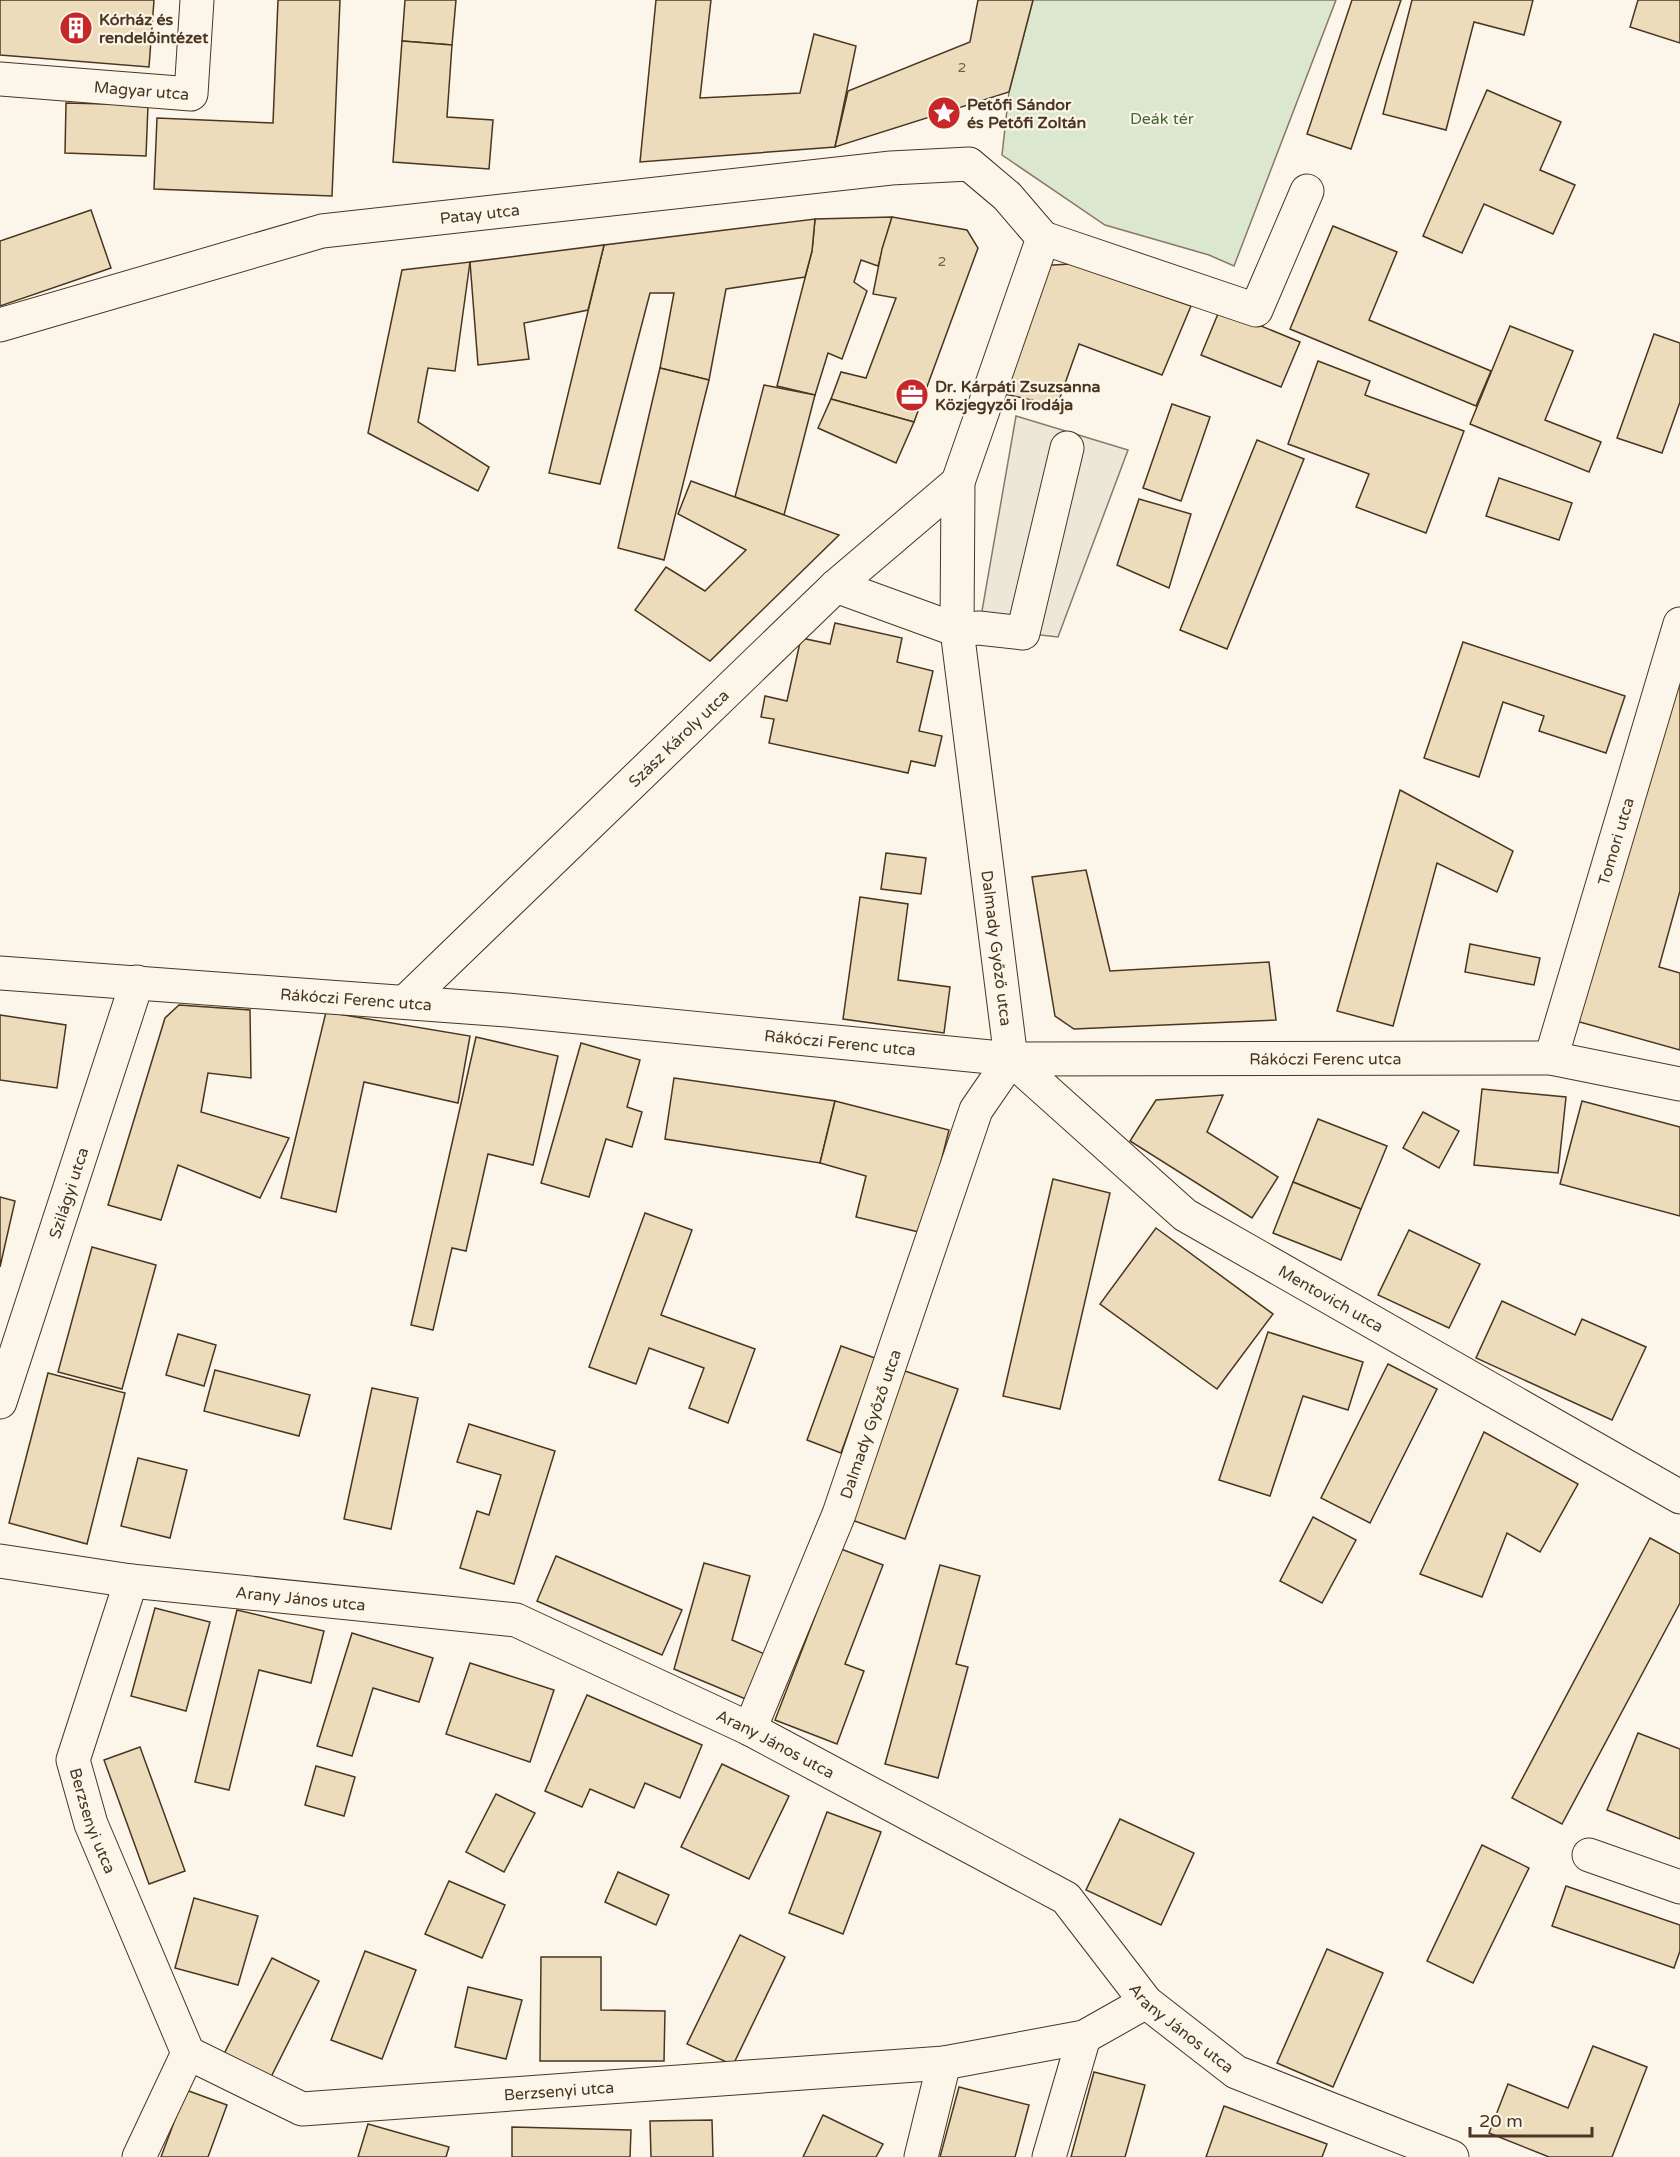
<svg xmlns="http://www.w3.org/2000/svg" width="1680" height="2157" font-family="'Varela Round',sans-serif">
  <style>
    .green { fill: #dce7d0; stroke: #887966; stroke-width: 1.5 }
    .parking { fill: #ede7d9; stroke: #887966; stroke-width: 1.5 }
    .building { fill: #ecdcbc; stroke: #4a3520; stroke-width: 1.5 }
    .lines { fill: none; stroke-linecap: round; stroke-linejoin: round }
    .minor-casing { stroke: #4a3520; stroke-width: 35 }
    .minor { stroke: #fbf6e9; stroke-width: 33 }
    .labels { text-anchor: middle; stroke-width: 4.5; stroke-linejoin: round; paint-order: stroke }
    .number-label { font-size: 14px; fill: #725f47 }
    .poi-label { font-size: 16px; font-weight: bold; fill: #4a3520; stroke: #fbf6e9; text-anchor: start }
    .street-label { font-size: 16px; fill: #4a3520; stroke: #fbf6e9 }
    .park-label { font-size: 16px; fill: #436837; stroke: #fbf6e9 }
  </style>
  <rect width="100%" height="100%" fill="#fbf6e9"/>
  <path class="green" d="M 1033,0 L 1336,0 L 1234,266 L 1209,255 L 1105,225 L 1002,155 L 1009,92 Z"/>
  <path class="parking" d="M 1016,416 L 1128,450 L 1058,637 L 979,628 Z"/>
  <g class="building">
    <path d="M 0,0 L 154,0 L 149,67 L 0,55 Z"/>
    <path d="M 278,0 L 340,0 L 332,196 L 154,189 L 157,118 L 273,123 Z"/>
    <path d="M 405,0 L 456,0 L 452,45 L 402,41 Z"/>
    <path d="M 656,0 L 711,0 L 700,98 L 800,93 L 814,34 L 856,46 L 835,147 L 640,162 Z"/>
    <path d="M 978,0 L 1033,0 L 1009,92 L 835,147 L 848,91 L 970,42 Z"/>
    <path d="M 1352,0 L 1401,0 L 1351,149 L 1307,134 Z"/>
    <path d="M 1412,0 L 1533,0 L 1524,35 L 1474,22 L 1446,130 L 1383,114 Z"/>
    <path d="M 1638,0 L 1680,0 L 1680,43 L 1630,27 Z"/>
    <path d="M 402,41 L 452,45 L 447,117 L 493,120 L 489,169 L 393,162 Z"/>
    <path d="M 1487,90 L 1561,122 L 1540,170 L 1575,185 L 1553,234 L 1484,204 L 1462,253 L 1423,236 Z"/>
    <path d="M 66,103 L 148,105 L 146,156 L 65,153 Z"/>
    <path d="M 91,210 L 111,268 L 0,306 L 0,241 Z"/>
    <path d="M 892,217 L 878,266 L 861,260 L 854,282 L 867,291 L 842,359 L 828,353 L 815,395 L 777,386 L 812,251 L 815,219 Z"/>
    <path d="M 892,217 L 967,230 L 978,248 L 914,422 L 831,399 L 841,372 L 866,378 L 896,298 L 873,294 L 882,249 Z"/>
    <path d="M 815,219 L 812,251 L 805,277 L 726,289 L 709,380 L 660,368 L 674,293 L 650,293 L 600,484 L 549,473 L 604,245 Z"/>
    <path d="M 1333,226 L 1397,252 L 1369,320 L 1491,371 L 1476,406 L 1290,329 Z"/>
    <path d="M 604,245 L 588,310 L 524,323 L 529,359 L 478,365 L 470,262 Z"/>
    <path d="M 470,262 L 455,371 L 428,368 L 418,422 L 489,467 L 478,491 L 368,433 L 402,270 Z"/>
    <path d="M 1070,264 L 1191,306 L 1162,375 L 1079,344 L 1057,406 L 996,392 L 1037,266 Z"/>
    <path d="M 1220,309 L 1300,342 L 1281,387 L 1201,355 Z"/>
    <path d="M 1510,326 L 1573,351 L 1545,420 L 1601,442 L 1589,472 L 1470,424 Z"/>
    <path d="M 1654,334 L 1680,343 L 1680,402 L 1662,453 L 1617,438 Z"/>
    <path d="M 1318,361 L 1370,381 L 1365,395 L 1464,431 L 1426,533 L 1356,507 L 1369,474 L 1288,444 Z"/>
    <path d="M 660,368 L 709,380 L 664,560 L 618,548 Z"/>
    <path d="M 764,385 L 815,395 L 784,515 L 735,497 Z"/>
    <path d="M 831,399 L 914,422 L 896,463 L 818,428 Z"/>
    <path d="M 1172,404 L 1210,417 L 1181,501 L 1143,488 Z"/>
    <path d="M 1257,440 L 1304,459 L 1227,649 L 1180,630 Z"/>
    <path d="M 1499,478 L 1572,503 L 1559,540 L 1486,516 Z"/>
    <path d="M 691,481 L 839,535 L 710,661 L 635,610 L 666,567 L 705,591 L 746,550 L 678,514 Z"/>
    <path d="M 1139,499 L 1191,514 L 1169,588 L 1117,565 Z"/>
    <path d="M 835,623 L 902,638 L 897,662 L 933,671 L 919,731 L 942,736 L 935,766 L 911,761 L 908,773 L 769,743 L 774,719 L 761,717 L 765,696 L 787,701 L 801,638 L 830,644 Z"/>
    <path d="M 1463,642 L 1625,696 L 1606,753 L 1539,731 L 1544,716 L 1503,702 L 1479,777 L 1424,758 Z"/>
    <path d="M 1680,647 L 1680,891 L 1659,967 L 1680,973 L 1680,1050 L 1576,1021 Z"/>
    <path d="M 1400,790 L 1513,851 L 1497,892 L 1437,863 L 1393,1026 L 1337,1011 Z"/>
    <path d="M 886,853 L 926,858 L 921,894 L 881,889 Z"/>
    <path d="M 1086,870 L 1110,971 L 1269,962 L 1276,1020 L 1074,1029 L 1055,1016 L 1032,877 Z"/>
    <path d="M 860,897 L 908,904 L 898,980 L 950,987 L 944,1033 L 843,1019 Z"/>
    <path d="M 1470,944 L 1540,958 L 1534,985 L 1465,972 Z"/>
    <path d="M 179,1005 L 250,1010 L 251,1078 L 208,1073 L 201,1112 L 289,1138 L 260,1198 L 178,1165 L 161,1220 L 108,1205 L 165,1018 Z"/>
    <path d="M 326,1012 L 470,1036 L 458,1103 L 364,1082 L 336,1212 L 281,1198 Z"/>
    <path d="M 0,1015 L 66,1025 L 57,1088 L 0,1080 Z"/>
    <path d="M 476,1037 L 558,1056 L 533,1165 L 488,1154 L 466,1251 L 452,1248 L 433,1330 L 411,1325 Z"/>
    <path d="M 581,1043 L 640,1060 L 627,1107 L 642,1112 L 632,1147 L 606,1139 L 589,1197 L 541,1183 Z"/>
    <path d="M 674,1078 L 835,1101 L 820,1163 L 665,1139 Z"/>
    <path d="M 1482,1089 L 1566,1097 L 1558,1173 L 1474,1165 Z"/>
    <path d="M 1223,1095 L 1207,1132 L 1278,1177 L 1252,1218 L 1130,1141 L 1156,1100 Z"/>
    <path d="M 835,1101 L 949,1130 L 923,1233 L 856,1217 L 866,1176 L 820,1163 Z"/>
    <path d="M 1582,1101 L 1680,1127 L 1680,1216 L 1560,1184 Z"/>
    <path d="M 1423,1112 L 1459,1131 L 1439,1168 L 1403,1148 Z"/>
    <path d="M 1318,1119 L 1387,1146 L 1361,1209 L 1293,1182 Z"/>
    <path d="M 1053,1179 L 1110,1193 L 1060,1409 L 1003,1396 Z"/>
    <path d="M 1293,1182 L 1361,1209 L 1341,1260 L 1273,1233 Z"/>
    <path d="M 0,1197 L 15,1201 L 0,1267 Z"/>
    <path d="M 645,1213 L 692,1230 L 661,1315 L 755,1349 L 728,1423 L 689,1408 L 704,1368 L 649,1348 L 636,1384 L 589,1367 Z"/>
    <path d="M 1156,1228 L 1273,1314 L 1217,1389 L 1100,1304 Z"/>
    <path d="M 1409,1230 L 1480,1264 L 1449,1328 L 1378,1295 Z"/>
    <path d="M 92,1247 L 156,1265 L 122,1389 L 58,1372 Z"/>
    <path d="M 1502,1301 L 1575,1335 L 1582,1319 L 1646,1347 L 1612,1420 L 1476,1358 Z"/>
    <path d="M 1268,1332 L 1363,1362 L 1348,1410 L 1303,1396 L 1270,1496 L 1219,1480 Z"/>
    <path d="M 178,1334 L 216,1345 L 204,1386 L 166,1375 Z"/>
    <path d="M 841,1346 L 875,1358 L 841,1453 L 807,1440 Z"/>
    <path d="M 1388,1364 L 1437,1389 L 1370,1523 L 1321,1498 Z"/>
    <path d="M 215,1370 L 310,1395 L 299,1436 L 204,1411 Z"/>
    <path d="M 902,1370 L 958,1389 L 905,1539 L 849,1519 Z"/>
    <path d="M 48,1373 L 125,1393 L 87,1544 L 9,1523 Z"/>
    <path d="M 372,1388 L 418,1398 L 391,1529 L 344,1519 Z"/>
    <path d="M 469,1424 L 555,1451 L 514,1584 L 460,1568 L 477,1511 L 489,1515 L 501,1475 L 457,1462 Z"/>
    <path d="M 1484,1432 L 1578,1484 L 1540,1552 L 1507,1533 L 1482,1597 L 1420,1574 Z"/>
    <path d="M 138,1458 L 187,1470 L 170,1538 L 121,1526 Z"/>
    <path d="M 1313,1517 L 1356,1540 L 1322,1603 L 1280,1581 Z"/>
    <path d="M 1650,1538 L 1680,1554 L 1680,1603 L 1562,1824 L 1512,1798 Z"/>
    <path d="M 841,1549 L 883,1565 L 845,1664 L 864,1671 L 837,1744 L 775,1720 Z"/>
    <path d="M 556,1556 L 682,1610 L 662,1655 L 537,1601 Z"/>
    <path d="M 704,1563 L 750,1576 L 732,1640 L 767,1655 L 748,1700 L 674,1669 Z"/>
    <path d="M 940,1565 L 980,1576 L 956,1664 L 968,1667 L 938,1778 L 885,1764 Z"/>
    <path d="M 155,1608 L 210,1622 L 186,1711 L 131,1696 Z"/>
    <path d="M 237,1610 L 324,1631 L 311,1683 L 259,1670 L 229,1790 L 195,1782 Z"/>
    <path d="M 352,1633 L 433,1658 L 419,1702 L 373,1688 L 352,1756 L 317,1746 Z"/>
    <path d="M 470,1663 L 554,1690 L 530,1762 L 446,1734 Z"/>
    <path d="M 587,1695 L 702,1745 L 680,1798 L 645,1783 L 634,1808 L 590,1789 L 582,1807 L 545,1791 Z"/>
    <path d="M 1638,1733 L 1680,1749 L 1680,1839 L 1607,1810 Z"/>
    <path d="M 140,1747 L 185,1871 L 149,1884 L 104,1760 Z"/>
    <path d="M 722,1764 L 789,1796 L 749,1879 L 681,1847 Z"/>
    <path d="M 316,1766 L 355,1777 L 344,1816 L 305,1805 Z"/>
    <path d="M 496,1794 L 535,1813 L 504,1872 L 466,1852 Z"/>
    <path d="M 827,1812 L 881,1832 L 843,1934 L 789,1913 Z"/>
    <path d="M 1120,1819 L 1194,1853 L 1161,1925 L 1086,1890 Z"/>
    <path d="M 1482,1845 L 1529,1868 L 1473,1983 L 1427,1961 Z"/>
    <path d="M 618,1872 L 669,1895 L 656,1925 L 605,1902 Z"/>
    <path d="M 449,1881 L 505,1905 L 482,1958 L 425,1934 Z"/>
    <path d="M 1566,1886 L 1680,1925 L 1680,1951 L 1674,1968 L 1552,1926 Z"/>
    <path d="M 194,1898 L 258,1916 L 238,1985 L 175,1968 Z"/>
    <path d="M 740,1935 L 785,1957 L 733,2065 L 687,2044 Z"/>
    <path d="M 1327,1949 L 1383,1973 L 1333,2087 L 1277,2063 Z"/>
    <path d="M 365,1951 L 416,1970 L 382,2059 L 331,2040 Z"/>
    <path d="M 541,1957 L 601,1957 L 601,2010 L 665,2011 L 664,2061 L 540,2061 Z"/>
    <path d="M 272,1958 L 319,1981 L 269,2081 L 222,2058 Z"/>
    <path d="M 468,1987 L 522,2000 L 506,2059 L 455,2047 Z"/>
    <path d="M 1593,2046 L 1647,2067 L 1612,2157 L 1549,2157 L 1489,2133 L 1508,2084 L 1568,2108 Z"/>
    <path d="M 1094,2072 L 1145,2085 L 1125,2157 L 1071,2157 Z"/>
    <path d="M 959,2087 L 1029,2105 L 1015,2157 L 940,2157 Z"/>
    <path d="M 186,2090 L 227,2105 L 208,2157 L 161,2157 Z"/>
    <path d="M 1224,2106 L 1327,2144 L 1322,2157 L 1206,2157 Z"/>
    <path d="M 823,2115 L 883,2144 L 876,2157 L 803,2157 Z"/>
    <path d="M 712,2120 L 713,2157 L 651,2157 L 650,2121 Z"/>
    <path d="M 368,2124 L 449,2147 L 446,2157 L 358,2157 Z"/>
    <path d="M 512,2127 L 631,2130 L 630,2157 L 512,2157 Z"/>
  </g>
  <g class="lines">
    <defs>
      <g id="minor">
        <path id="s1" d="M 0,79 L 191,94 L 197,0"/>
        <path d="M 1043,238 L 1256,310 L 1307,191"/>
        <path id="s2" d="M 0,325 L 322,231 L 891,168 L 969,164 L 1007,196 L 1043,238 L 958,482 L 957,630 L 1011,1059 L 976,1110 L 839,1514 L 750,1729"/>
        <path d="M 836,586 L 957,630 L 979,628 L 1023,633 L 1067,448"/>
        <path id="s3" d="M 0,973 L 507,1010 L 1011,1059 L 1551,1058 L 1680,1084"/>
        <path id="s4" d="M 405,1002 L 836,586 L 958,482"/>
        <path id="s5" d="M 1551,1058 L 1680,624"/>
        <path id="s6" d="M 1011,1059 L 1185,1215 L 1680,1497"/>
        <path id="s7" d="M 0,1402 L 137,982"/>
        <path id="s8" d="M 0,1561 L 131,1581 L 516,1620 L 750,1729 L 1066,1898 L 1146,2002 L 1236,2072 L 1452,2157"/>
        <path id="s9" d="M 131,1581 L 73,1760 L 91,1824 L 188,2053 L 302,2109 L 944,2063 L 1084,2037 L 1146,2002"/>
        <path d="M 1589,1855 L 1680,1887"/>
        <path d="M 139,2157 L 188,2053"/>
        <path d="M 921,2157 L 944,2063"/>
        <path d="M 1049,2157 L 1084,2037"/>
      </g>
    </defs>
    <use href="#minor" class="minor-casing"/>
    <use href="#minor" class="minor"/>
  </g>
  <defs>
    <symbol id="building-disc" viewBox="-11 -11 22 22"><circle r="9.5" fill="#c62828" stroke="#fbf6e9"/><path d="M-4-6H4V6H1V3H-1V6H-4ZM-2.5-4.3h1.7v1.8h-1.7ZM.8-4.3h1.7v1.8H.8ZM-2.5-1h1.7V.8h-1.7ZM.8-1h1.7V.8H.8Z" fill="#fff"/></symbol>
    <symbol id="sight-disc" viewBox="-11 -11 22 22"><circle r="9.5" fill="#c62828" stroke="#fbf6e9"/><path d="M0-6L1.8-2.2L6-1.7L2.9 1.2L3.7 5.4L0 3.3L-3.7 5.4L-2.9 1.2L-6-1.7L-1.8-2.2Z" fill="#fff"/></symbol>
    <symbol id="office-disc" viewBox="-11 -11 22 22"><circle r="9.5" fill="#c62828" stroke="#fbf6e9"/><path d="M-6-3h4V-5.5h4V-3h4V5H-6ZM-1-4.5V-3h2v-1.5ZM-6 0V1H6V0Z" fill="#fff"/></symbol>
  </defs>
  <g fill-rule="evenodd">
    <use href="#building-disc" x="57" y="9" width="38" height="38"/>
    <use href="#sight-disc" x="925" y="94" width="38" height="38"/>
    <use href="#office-disc" x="893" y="376" width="38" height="38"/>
  </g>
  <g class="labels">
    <g class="number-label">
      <text x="962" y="72">2</text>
      <text x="942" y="266">2</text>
    </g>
    <g class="poi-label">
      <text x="99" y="25">Kórház és<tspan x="99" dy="18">rendelőintézet</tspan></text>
      <text x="967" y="110">Petőfi Sándor<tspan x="967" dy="18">és Petőfi Zoltán</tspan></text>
      <text x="935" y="392">Dr. Kárpáti Zsuzsanna<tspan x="935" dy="18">Közjegyzői Irodája</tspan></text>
    </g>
    <g class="street-label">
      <text dy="6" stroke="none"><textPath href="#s1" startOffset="142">Magyar utca</textPath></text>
      <text dy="6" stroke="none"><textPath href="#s2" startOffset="494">Patay utca</textPath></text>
      <text dy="6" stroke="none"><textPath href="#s4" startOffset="380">Szász Károly utca</textPath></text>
      <text dy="6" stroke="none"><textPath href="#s5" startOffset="226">Tomori utca</textPath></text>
      <text dy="6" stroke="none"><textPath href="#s2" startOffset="1818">Dalmady Győző utca</textPath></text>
      <text dy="6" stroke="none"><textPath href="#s3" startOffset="357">Rákóczi Ferenc utca</textPath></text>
      <text dy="6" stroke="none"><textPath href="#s3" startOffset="843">Rákóczi Ferenc utca</textPath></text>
      <text dy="6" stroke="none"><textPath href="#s3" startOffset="1329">Rákóczi Ferenc utca</textPath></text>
      <text dy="6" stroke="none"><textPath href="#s7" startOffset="220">Szilágyi utca</textPath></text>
      <text dy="6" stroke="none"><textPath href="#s6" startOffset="402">Mentovich utca</textPath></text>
      <text transform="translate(870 1424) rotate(-71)" y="6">Dalmady Győző utca</text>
      <text dy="6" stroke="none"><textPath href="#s8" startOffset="303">Arany János utca</textPath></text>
      <text dy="6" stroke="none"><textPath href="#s8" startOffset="807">Arany János utca</textPath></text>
      <text dy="6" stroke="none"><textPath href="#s9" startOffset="252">Berzsenyi utca</textPath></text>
      <text dy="6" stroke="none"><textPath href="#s8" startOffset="1311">Arany János utca</textPath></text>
      <text dy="6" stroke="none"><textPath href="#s9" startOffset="888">Berzsenyi utca</textPath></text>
    </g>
    <g class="park-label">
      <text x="1162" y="124">Deák tér</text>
    </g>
  </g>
  <path d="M1470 2127v9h122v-9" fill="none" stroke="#4a3520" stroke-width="3"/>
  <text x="1479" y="2127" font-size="18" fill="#4a3520" stroke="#fbf6e9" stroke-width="4.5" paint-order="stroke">20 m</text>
</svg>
